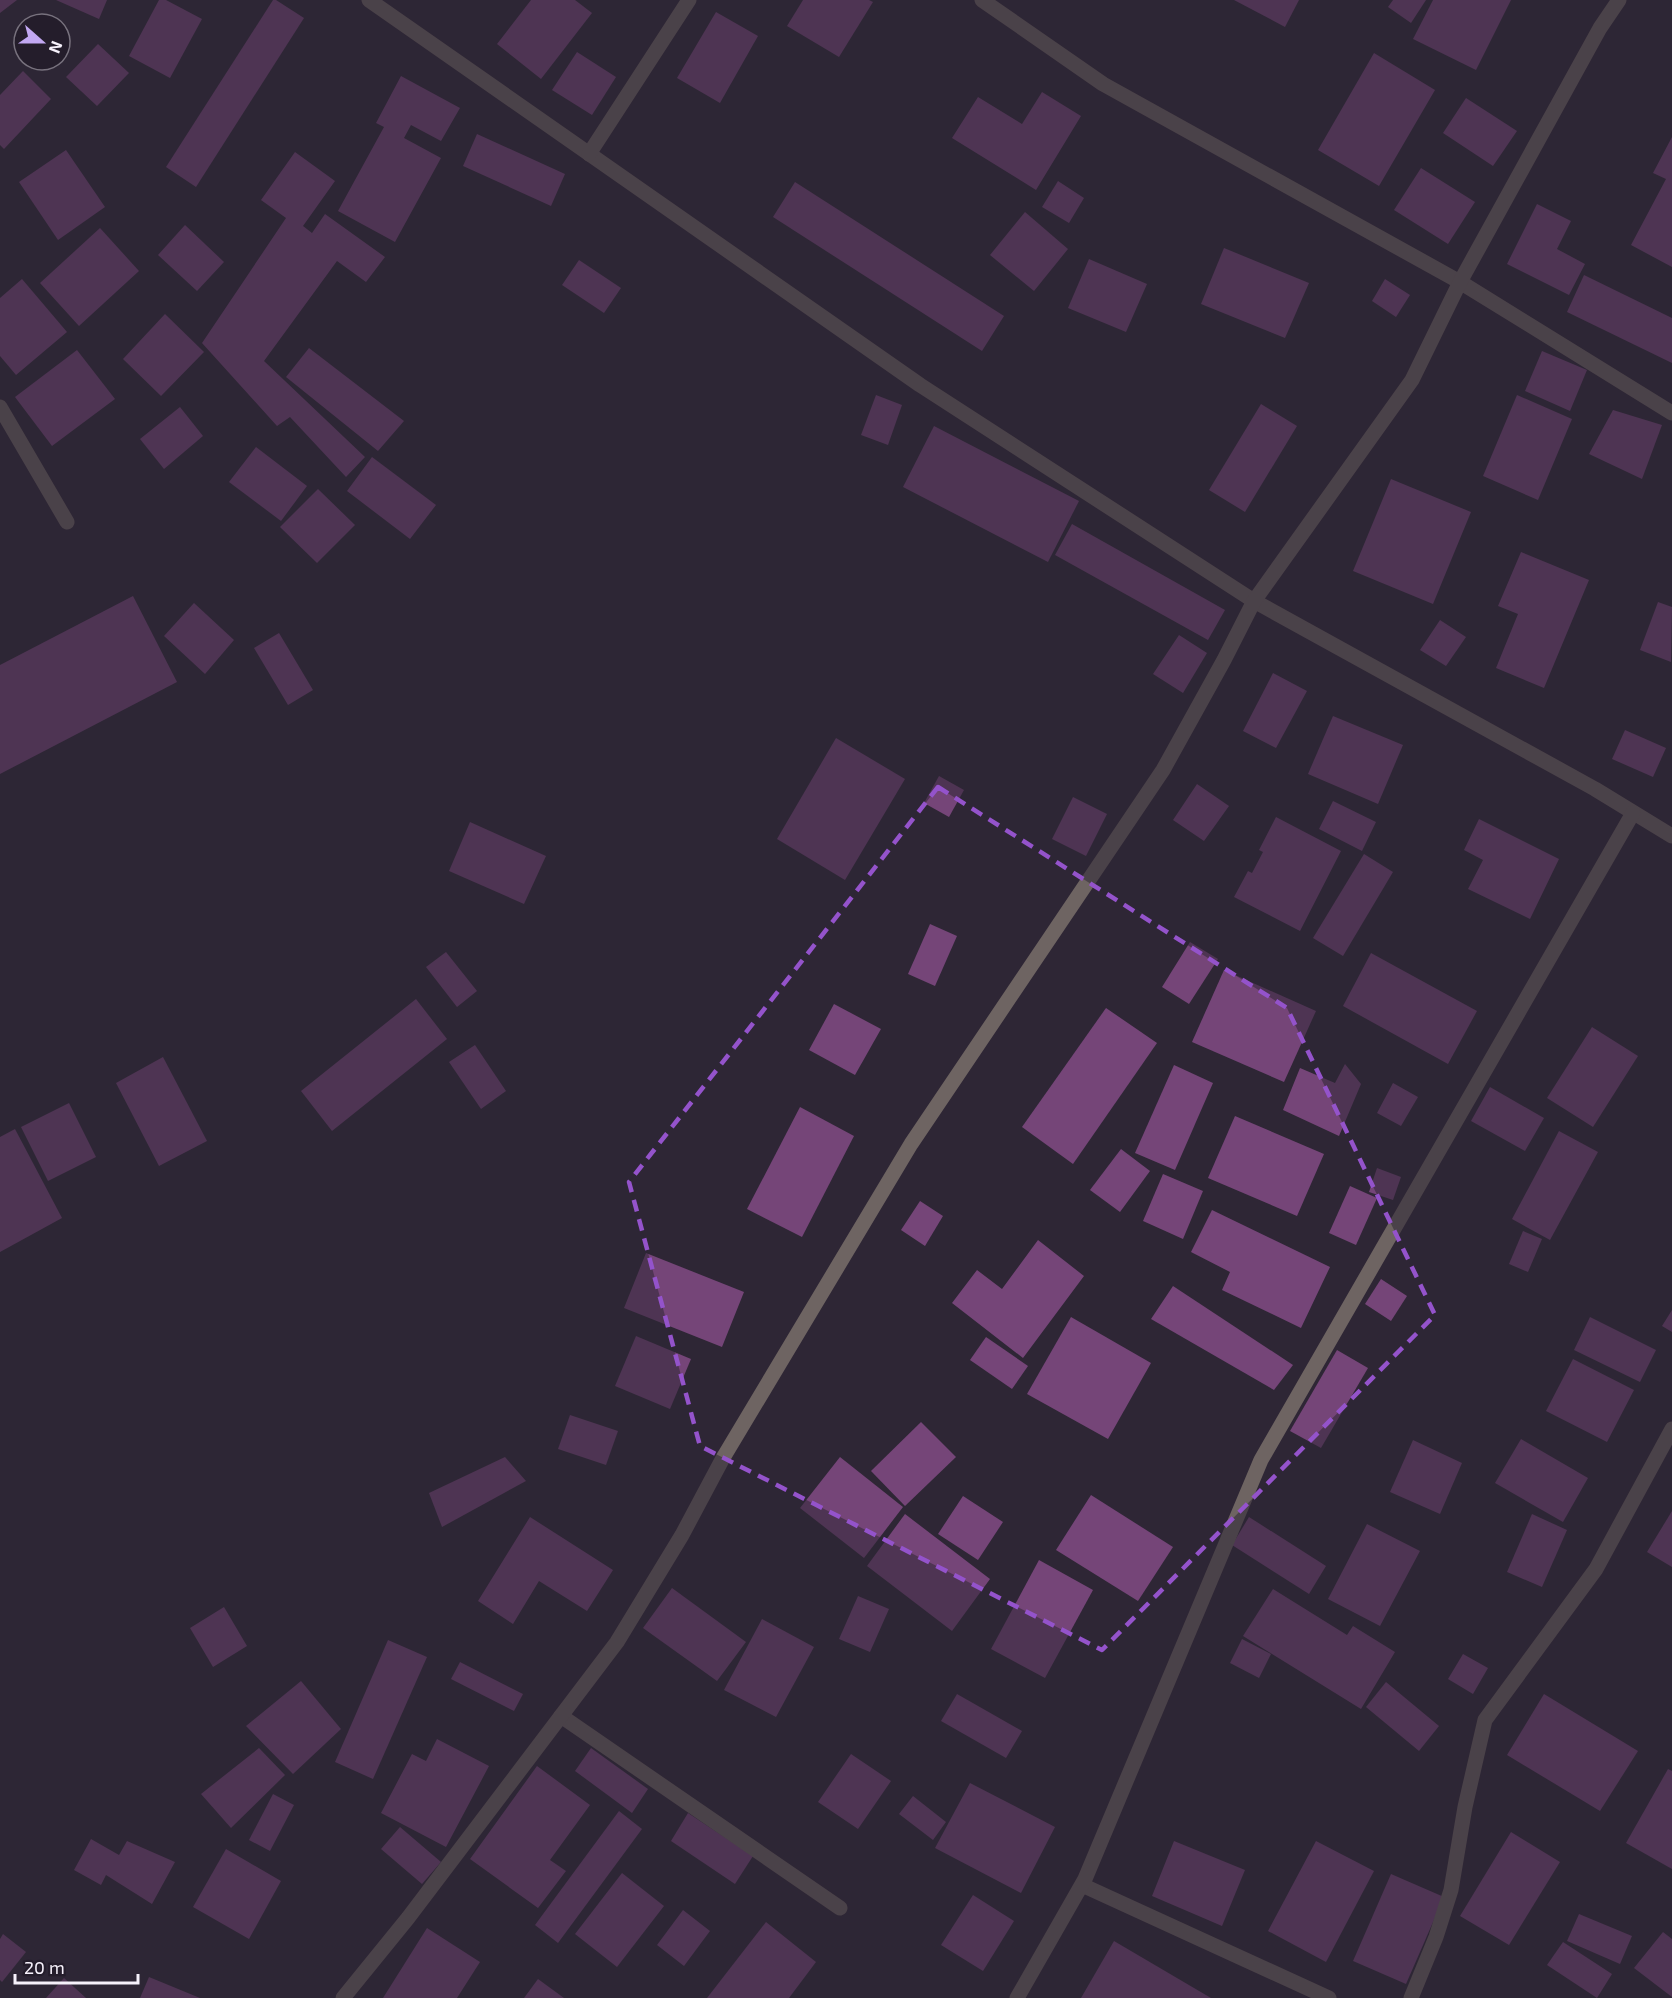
<svg xmlns="http://www.w3.org/2000/svg" width="1672" height="1998" font-family="'Exo 2',sans-serif">
  <style>
    .building { fill: #754578 }
    .lines { fill: none; stroke-linecap: round; stroke-linejoin: round }
    .street { stroke: #6e6462; stroke-width: 15 }
    .marked { fill: none; stroke: #9453cb; stroke-width: 4.5; stroke-dasharray: 12 8; stroke-linejoin: round }
  </style>
  <rect width="100%" height="100%" fill="#2e2635"/>
  <g class="building">
    <path d="M 0,0 L 17,0 L 0,13 Z"/>
    <path d="M 56,0 L 107,0 L 99,19 Z"/>
    <path d="M 159,0 L 166,0 L 202,19 L 170,78 L 129,56 Z"/>
    <path d="M 273,0 L 276,0 L 304,18 L 196,187 L 166,167 Z"/>
    <path d="M 531,0 L 575,0 L 592,13 L 541,79 L 497,44 Z"/>
    <path d="M 803,0 L 869,0 L 873,2 L 839,57 L 787,26 Z"/>
    <path d="M 1234,0 L 1299,0 L 1285,27 Z"/>
    <path d="M 1393,0 L 1426,0 L 1411,23 L 1388,7 Z"/>
    <path d="M 1433,0 L 1511,0 L 1476,70 L 1413,39 Z"/>
    <path d="M 716,12 L 758,36 L 720,103 L 677,78 Z"/>
    <path d="M 98,44 L 129,73 L 97,106 L 66,77 Z"/>
    <path d="M 577,52 L 616,77 L 592,115 L 552,90 Z"/>
    <path d="M 1374,53 L 1435,90 L 1379,186 L 1318,150 Z"/>
    <path d="M 23,71 L 51,99 L 4,149 L 0,145 L 0,95 Z"/>
    <path d="M 401,76 L 460,108 L 441,141 L 411,125 L 404,138 L 441,158 L 395,242 L 338,211 L 384,127 L 376,123 Z"/>
    <path d="M 1042,92 L 1081,116 L 1036,190 L 952,138 L 978,97 L 1022,124 Z"/>
    <path d="M 1466,98 L 1517,131 L 1493,166 L 1443,133 Z"/>
    <path d="M 477,134 L 565,174 L 551,206 L 463,166 Z"/>
    <path d="M 1672,137 L 1672,267 L 1631,245 L 1666,179 L 1653,173 Z"/>
    <path d="M 66,150 L 105,207 L 58,240 L 19,182 Z"/>
    <path d="M 295,152 L 335,181 L 303,226 L 312,233 L 325,214 L 385,257 L 366,282 L 337,261 L 264,361 L 365,457 L 346,477 L 290,417 L 277,426 L 202,343 L 286,218 L 261,200 Z"/>
    <path d="M 1421,168 L 1475,202 L 1448,244 L 1394,210 Z"/>
    <path d="M 1058,181 L 1084,198 L 1069,223 L 1042,207 Z"/>
    <path d="M 795,182 L 1004,316 L 982,351 L 773,217 Z"/>
    <path d="M 1537,204 L 1571,221 L 1557,249 L 1585,264 L 1569,295 L 1507,264 Z"/>
    <path d="M 1025,212 L 1068,249 L 1034,291 L 990,255 Z"/>
    <path d="M 185,225 L 224,262 L 197,291 L 158,255 Z"/>
    <path d="M 100,228 L 139,271 L 79,326 L 40,283 Z"/>
    <path d="M 1224,248 L 1309,283 L 1285,338 L 1201,304 Z"/>
    <path d="M 1089,259 L 1147,284 L 1126,332 L 1068,308 Z"/>
    <path d="M 579,260 L 621,288 L 604,313 L 562,285 Z"/>
    <path d="M 1584,275 L 1672,318 L 1672,363 L 1567,312 Z"/>
    <path d="M 22,279 L 67,332 L 16,375 L 0,356 L 0,298 Z"/>
    <path d="M 1385,279 L 1410,295 L 1396,317 L 1372,301 Z"/>
    <path d="M 165,314 L 204,352 L 161,396 L 123,359 Z"/>
    <path d="M 309,348 L 404,421 L 378,451 L 286,377 Z"/>
    <path d="M 77,350 L 115,399 L 52,446 L 15,397 Z"/>
    <path d="M 1542,351 L 1587,370 L 1570,411 L 1525,391 Z"/>
    <path d="M 876,395 L 902,405 L 888,445 L 861,435 Z"/>
    <path d="M 1517,395 L 1572,419 L 1538,500 L 1483,476 Z"/>
    <path d="M 1261,404 L 1297,426 L 1245,512 L 1209,490 Z"/>
    <path d="M 180,407 L 203,436 L 164,469 L 140,439 Z"/>
    <path d="M 1613,410 L 1662,425 L 1642,479 L 1589,454 Z"/>
    <path d="M 934,426 L 1079,501 L 1048,562 L 903,487 Z"/>
    <path d="M 256,447 L 307,486 L 281,521 L 229,482 Z"/>
    <path d="M 372,457 L 436,505 L 410,539 L 347,491 Z"/>
    <path d="M 1391,479 L 1471,512 L 1433,604 L 1353,571 Z"/>
    <path d="M 318,489 L 355,525 L 317,563 L 280,527 Z"/>
    <path d="M 1072,524 L 1225,610 L 1208,640 L 1055,555 Z"/>
    <path d="M 1521,552 L 1589,580 L 1544,688 L 1496,668 L 1518,614 L 1498,606 Z"/>
    <path d="M 133,596 L 177,682 L 0,774 L 0,665 Z"/>
    <path d="M 1658,602 L 1672,607 L 1671,662 L 1640,650 Z"/>
    <path d="M 194,603 L 234,640 L 205,674 L 164,636 Z"/>
    <path d="M 1440,620 L 1466,637 L 1446,666 L 1420,650 Z"/>
    <path d="M 279,633 L 313,690 L 288,705 L 254,648 Z"/>
    <path d="M 1179,635 L 1207,653 L 1183,693 L 1153,674 Z"/>
    <path d="M 1273,673 L 1307,691 L 1276,748 L 1243,731 Z"/>
    <path d="M 1333,716 L 1403,745 L 1378,804 L 1308,774 Z"/>
    <path d="M 1625,730 L 1666,748 L 1653,777 L 1612,759 Z"/>
    <path d="M 836,738 L 905,779 L 845,880 L 777,839 Z"/>
    <path d="M 939,776 L 964,790 L 949,817 L 924,803 Z"/>
    <path d="M 1197,784 L 1229,806 L 1204,841 L 1173,820 Z"/>
    <path d="M 1073,797 L 1107,814 L 1086,856 L 1052,839 Z"/>
    <path d="M 1333,801 L 1376,822 L 1362,851 L 1319,829 Z"/>
    <path d="M 1276,817 L 1341,851 L 1300,931 L 1234,897 L 1248,871 L 1252,873 L 1263,852 L 1259,850 Z"/>
    <path d="M 1479,819 L 1559,859 L 1530,919 L 1468,889 L 1483,860 L 1464,850 Z"/>
    <path d="M 470,822 L 546,856 L 524,904 L 449,871 Z"/>
    <path d="M 1364,854 L 1393,872 L 1343,956 L 1313,938 Z"/>
    <path d="M 930,924 L 957,936 L 935,986 L 908,974 Z"/>
    <path d="M 1190,942 L 1218,959 L 1189,1004 L 1162,987 Z"/>
    <path d="M 446,952 L 477,991 L 457,1007 L 426,967 Z"/>
    <path d="M 1371,953 L 1477,1011 L 1448,1064 L 1343,1006 Z"/>
    <path d="M 1224,970 L 1316,1011 L 1284,1082 L 1192,1042 Z"/>
    <path d="M 416,999 L 447,1039 L 332,1131 L 301,1091 Z"/>
    <path d="M 834,1004 L 881,1029 L 855,1075 L 809,1050 Z"/>
    <path d="M 1106,1008 L 1157,1043 L 1073,1164 L 1022,1127 Z"/>
    <path d="M 1592,1027 L 1638,1056 L 1593,1127 L 1547,1098 Z"/>
    <path d="M 475,1045 L 506,1091 L 481,1109 L 449,1062 Z"/>
    <path d="M 163,1057 L 207,1141 L 159,1166 L 116,1083 Z"/>
    <path d="M 1345,1064 L 1361,1084 L 1339,1136 L 1283,1110 L 1300,1068 L 1335,1083 Z"/>
    <path d="M 1174,1065 L 1213,1083 L 1175,1170 L 1135,1153 Z"/>
    <path d="M 1393,1083 L 1418,1097 L 1401,1126 L 1377,1113 Z"/>
    <path d="M 1490,1087 L 1544,1118 L 1525,1151 L 1471,1121 Z"/>
    <path d="M 69,1103 L 96,1157 L 48,1181 L 21,1127 Z"/>
    <path d="M 800,1107 L 854,1136 L 802,1237 L 747,1209 Z"/>
    <path d="M 1235,1116 L 1324,1154 L 1297,1216 L 1208,1178 Z"/>
    <path d="M 15,1129 L 62,1218 L 0,1252 L 0,1137 Z"/>
    <path d="M 1559,1131 L 1598,1152 L 1550,1240 L 1512,1219 Z"/>
    <path d="M 1121,1149 L 1150,1171 L 1120,1212 L 1090,1190 Z"/>
    <path d="M 1377,1168 L 1401,1177 L 1393,1200 L 1369,1192 Z"/>
    <path d="M 1163,1174 L 1203,1191 L 1183,1239 L 1143,1221 Z"/>
    <path d="M 1350,1186 L 1377,1198 L 1356,1245 L 1329,1233 Z"/>
    <path d="M 920,1201 L 943,1216 L 925,1246 L 901,1230 Z"/>
    <path d="M 1212,1210 L 1330,1267 L 1301,1328 L 1222,1290 L 1230,1272 L 1191,1252 Z"/>
    <path d="M 1523,1231 L 1542,1239 L 1528,1272 L 1509,1264 Z"/>
    <path d="M 1038,1240 L 1084,1276 L 1023,1358 L 952,1303 L 977,1270 L 1002,1289 Z"/>
    <path d="M 646,1253 L 744,1292 L 722,1347 L 624,1308 Z"/>
    <path d="M 1381,1279 L 1407,1296 L 1391,1321 L 1365,1304 Z"/>
    <path d="M 1173,1286 L 1293,1365 L 1274,1390 L 1151,1319 Z"/>
    <path d="M 1672,1310 L 1672,1332 L 1662,1326 Z"/>
    <path d="M 1071,1317 L 1151,1363 L 1108,1439 L 1027,1394 Z"/>
    <path d="M 1590,1317 L 1656,1350 L 1640,1382 L 1574,1350 Z"/>
    <path d="M 636,1336 L 691,1359 L 670,1409 L 615,1386 Z"/>
    <path d="M 986,1337 L 1028,1366 L 1012,1389 L 970,1360 Z"/>
    <path d="M 1337,1350 L 1368,1368 L 1321,1448 L 1290,1431 Z"/>
    <path d="M 1573,1359 L 1634,1390 L 1607,1442 L 1546,1411 Z"/>
    <path d="M 570,1415 L 618,1431 L 606,1465 L 558,1449 Z"/>
    <path d="M 921,1422 L 956,1457 L 905,1506 L 871,1471 Z"/>
    <path d="M 1521,1439 L 1588,1478 L 1563,1522 L 1495,1483 Z"/>
    <path d="M 1413,1440 L 1462,1463 L 1440,1514 L 1390,1492 Z"/>
    <path d="M 505,1457 L 526,1481 L 442,1527 L 429,1493 Z"/>
    <path d="M 840,1457 L 903,1507 L 864,1558 L 800,1508 Z"/>
    <path d="M 1091,1495 L 1173,1547 L 1138,1601 L 1056,1550 Z"/>
    <path d="M 963,1496 L 1003,1522 L 978,1560 L 938,1534 Z"/>
    <path d="M 1672,1511 L 1672,1567 L 1647,1552 Z"/>
    <path d="M 905,1514 L 990,1579 L 952,1631 L 867,1566 Z"/>
    <path d="M 1532,1514 L 1567,1530 L 1542,1587 L 1507,1572 Z"/>
    <path d="M 530,1517 L 613,1570 L 587,1611 L 539,1581 L 513,1624 L 478,1601 Z"/>
    <path d="M 1249,1517 L 1326,1566 L 1309,1594 L 1232,1545 Z"/>
    <path d="M 1367,1524 L 1420,1551 L 1380,1626 L 1328,1599 Z"/>
    <path d="M 1039,1560 L 1093,1590 L 1045,1678 L 991,1649 Z"/>
    <path d="M 672,1588 L 746,1642 L 717,1681 L 643,1628 Z"/>
    <path d="M 1273,1589 L 1347,1635 L 1353,1626 L 1395,1652 L 1361,1709 L 1243,1636 Z"/>
    <path d="M 858,1596 L 889,1609 L 870,1652 L 839,1639 Z"/>
    <path d="M 224,1607 L 247,1646 L 213,1667 L 190,1628 Z"/>
    <path d="M 762,1619 L 814,1647 L 776,1717 L 724,1690 Z"/>
    <path d="M 1242,1639 L 1271,1654 L 1259,1678 L 1230,1663 Z"/>
    <path d="M 388,1640 L 427,1657 L 373,1779 L 335,1762 Z"/>
    <path d="M 1463,1654 L 1488,1668 L 1473,1694 L 1448,1679 Z"/>
    <path d="M 460,1662 L 523,1694 L 514,1711 L 451,1679 Z"/>
    <path d="M 301,1681 L 341,1729 L 293,1774 L 246,1726 Z"/>
    <path d="M 1386,1682 L 1439,1726 L 1419,1751 L 1366,1707 Z"/>
    <path d="M 957,1694 L 1022,1731 L 1006,1758 L 941,1721 Z"/>
    <path d="M 1544,1694 L 1638,1751 L 1600,1811 L 1507,1755 Z"/>
    <path d="M 437,1739 L 489,1766 L 446,1847 L 381,1813 L 412,1754 L 426,1761 Z"/>
    <path d="M 259,1748 L 285,1775 L 231,1828 L 201,1794 Z"/>
    <path d="M 591,1748 L 648,1789 L 632,1813 L 575,1771 Z"/>
    <path d="M 851,1754 L 891,1781 L 858,1829 L 818,1802 Z"/>
    <path d="M 537,1766 L 590,1805 L 550,1860 L 566,1871 L 538,1908 L 470,1859 Z"/>
    <path d="M 1668,1769 L 1672,1771 L 1672,1869 L 1626,1843 Z"/>
    <path d="M 970,1783 L 1055,1827 L 1021,1893 L 935,1848 Z"/>
    <path d="M 273,1794 L 294,1805 L 270,1851 L 249,1840 Z"/>
    <path d="M 913,1796 L 946,1822 L 933,1840 L 899,1814 Z"/>
    <path d="M 619,1811 L 642,1829 L 558,1943 L 535,1925 Z"/>
    <path d="M 688,1813 L 753,1856 L 735,1884 L 671,1841 Z"/>
    <path d="M 400,1827 L 441,1862 L 422,1884 L 381,1849 Z"/>
    <path d="M 1511,1832 L 1560,1862 L 1509,1945 L 1460,1916 Z"/>
    <path d="M 91,1839 L 119,1855 L 127,1841 L 175,1862 L 152,1904 L 106,1875 L 101,1885 L 74,1870 Z"/>
    <path d="M 1174,1841 L 1245,1870 L 1222,1926 L 1152,1896 Z"/>
    <path d="M 1316,1841 L 1374,1871 L 1326,1962 L 1268,1931 Z"/>
    <path d="M 226,1849 L 281,1881 L 249,1939 L 193,1907 Z"/>
    <path d="M 622,1873 L 664,1906 L 617,1967 L 575,1934 Z"/>
    <path d="M 1391,1874 L 1444,1897 L 1406,1984 L 1353,1961 Z"/>
    <path d="M 973,1895 L 1014,1921 L 983,1971 L 941,1945 Z"/>
    <path d="M 683,1910 L 710,1931 L 684,1966 L 657,1945 Z"/>
    <path d="M 1579,1914 L 1632,1936 L 1620,1964 L 1567,1941 Z"/>
    <path d="M 766,1922 L 816,1962 L 789,1998 L 707,1998 Z"/>
    <path d="M 427,1928 L 480,1962 L 457,1998 L 383,1998 Z"/>
    <path d="M 1663,1932 L 1672,1939 L 1672,1997 L 1634,1968 Z"/>
    <path d="M 3,1934 L 26,1952 L 2,1982 L 0,1980 L 0,1939 Z"/>
    <path d="M 1114,1941 L 1211,1998 L 1081,1998 Z"/>
    <path d="M 1563,1942 L 1612,1974 L 1597,1998 L 1547,1965 Z"/>
    <path d="M 149,1977 L 200,1998 L 140,1998 Z"/>
    <path d="M 64,1978 L 86,1998 L 46,1998 Z"/>
    <path d="M 538,1979 L 564,1998 L 524,1998 Z"/>
  </g>
  <g class="lines">
    <g class="street">
      <path d="M 369,0 L 920,385 L 1254,601 L 1595,789 L 1672,836"/>
      <path d="M 982,0 L 1103,84 L 1460,282 L 1672,413"/>
      <path d="M 589,154 L 689,0"/>
      <path d="M 0,407 L 67,522"/>
      <path d="M 561,1716 L 840,1908"/>
      <path d="M 1082,1885 L 1329,1998"/>
      <path d="M 343,1998 L 408,1918 L 617,1642 L 682,1535 L 723,1458 L 911,1144 L 1163,770 L 1224,660 L 1254,601 L 1412,380 L 1460,282 L 1600,28 L 1619,0"/>
      <path d="M 1017,1998 L 1085,1879 L 1261,1460 L 1633,813"/>
      <path d="M 1411,1998 L 1436,1937 L 1451,1890 L 1465,1807 L 1485,1720 L 1596,1569 L 1672,1429"/>
    </g>
  </g>
  <path d="M0 0H1672V1998H0ZM 938,787 L 1287,1008 L 1435,1315 L 1102,1650 L 700,1446 L 629,1182 Z" fill="#2e2635" fill-opacity=".55" fill-rule="evenodd"/>
  <path class="marked" d="M 938,787 L 1287,1008 L 1435,1315 L 1102,1650 L 700,1446 L 629,1182 Z"/>
  <g transform="translate(42 42) rotate(111)"><circle r="28" fill="#241d2b" stroke="#78727e" stroke-width="1.5"/>
  <path d="M0-4.5L10 22L0 15L-10 22Z" fill="#c2a8f2"/>
  <text y="-9" font-size="16" font-weight="bold" text-anchor="middle" fill="#f6f1fb">N</text>
  </g>
  <path d="M15 1974v9h123v-9" fill="none" stroke="#f6f1fb" stroke-width="3"/>
  <text x="24" y="1974" font-size="18" fill="#f6f1fb" stroke="#241d2b" stroke-width="4.5" paint-order="stroke">20 m</text>
</svg>
